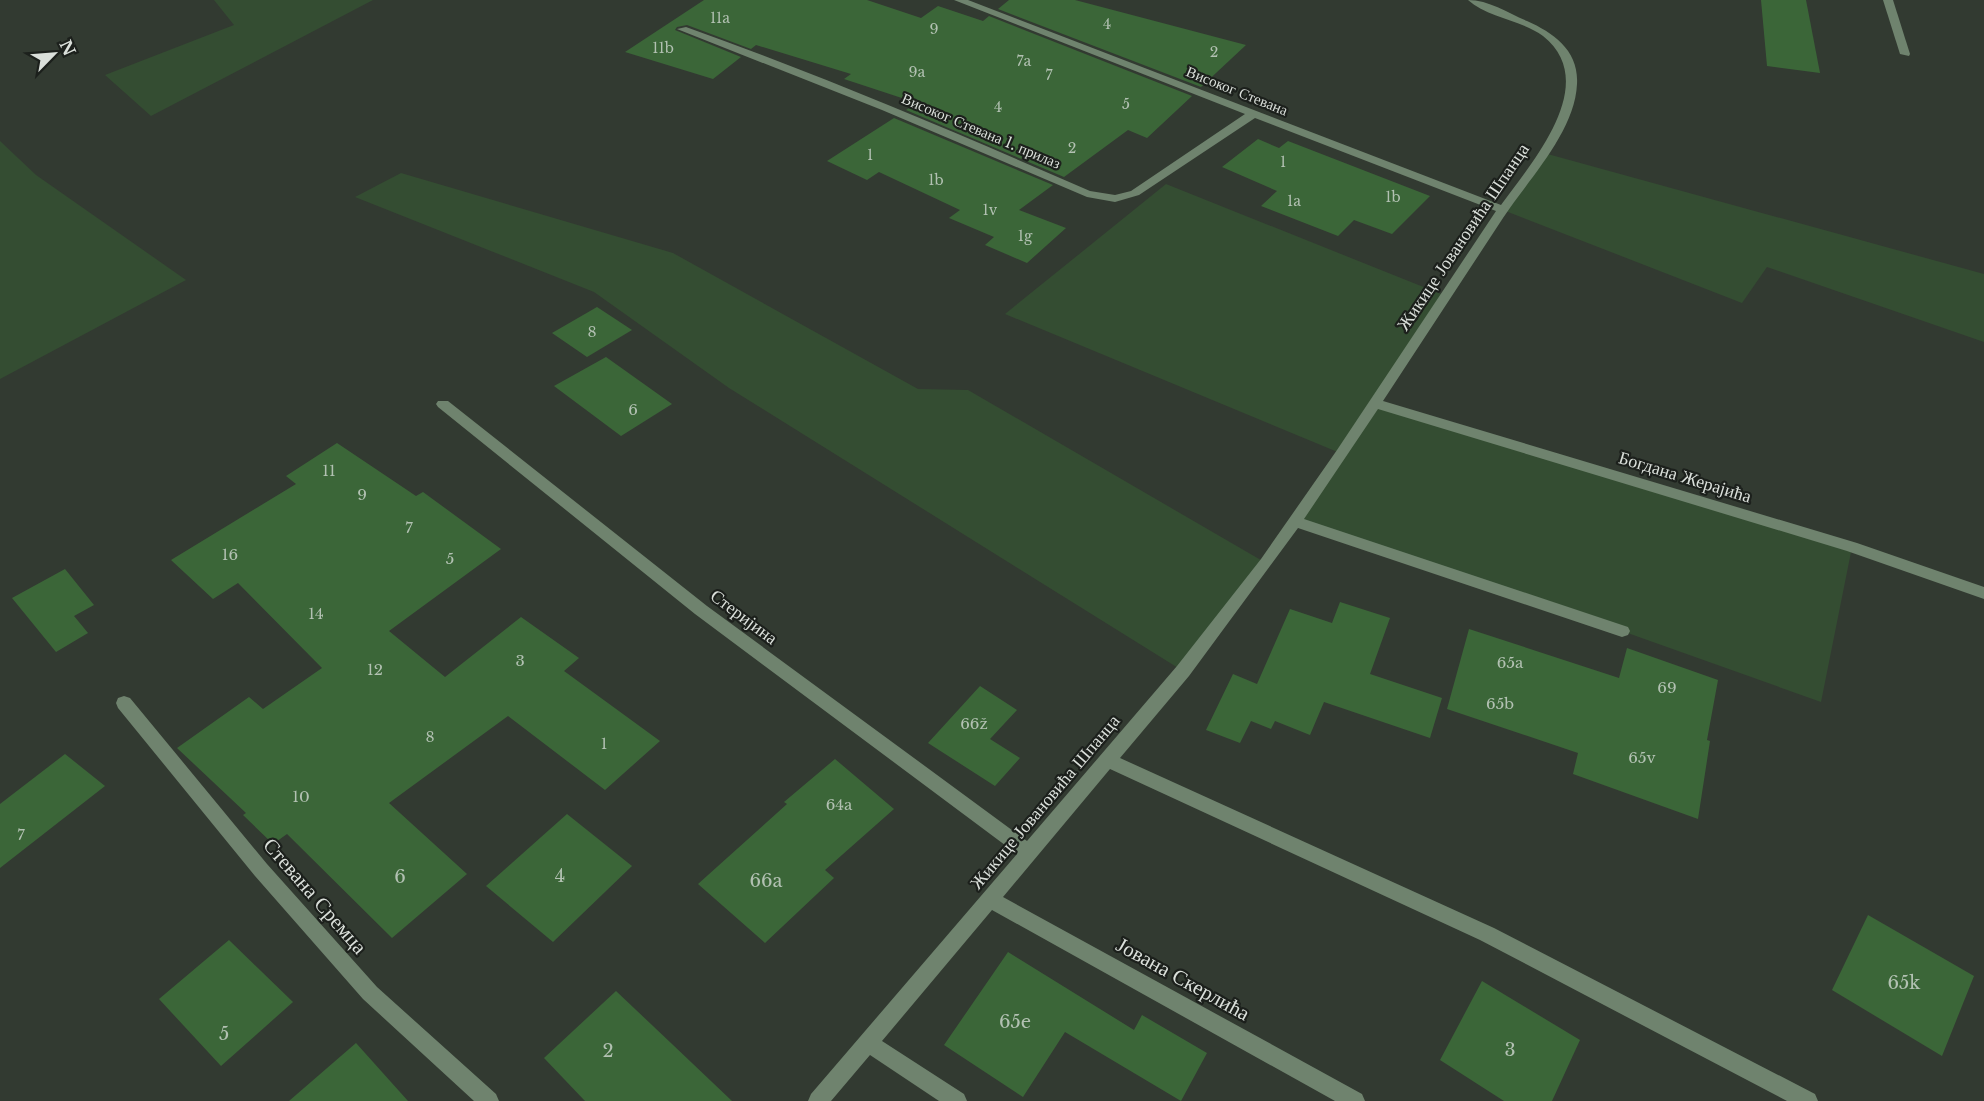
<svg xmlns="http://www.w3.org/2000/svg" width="1984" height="1101" font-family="'Libre Baskerville',serif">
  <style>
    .green { fill: #344d32 }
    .building { fill: #3b6638 }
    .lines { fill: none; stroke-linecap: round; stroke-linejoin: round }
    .minor { fill: #6f836e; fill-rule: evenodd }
    .labels { text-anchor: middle; stroke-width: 4.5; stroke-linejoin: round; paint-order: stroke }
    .far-number-label { font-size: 14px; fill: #b2c1b2 }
    .far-street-label { font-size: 15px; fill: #dadfda; stroke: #1c201c }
    .number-label { font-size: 15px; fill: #b2c1b2 }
    .street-label { font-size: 18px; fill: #dadfda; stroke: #1c201c }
    .near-number-label { font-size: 18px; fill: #b2c1b2 }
    .near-street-label { font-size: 21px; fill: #dadfda; stroke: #1c201c }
  </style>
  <rect width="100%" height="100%" fill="#323a31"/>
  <g class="green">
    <path d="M 214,0 L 373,0 L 151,116 L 105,75 L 234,25 Z"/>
    <path d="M 0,141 L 36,175 L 186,280 L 0,379 Z"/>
    <path d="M 1544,153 L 1984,274 L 1984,342 L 1767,267 L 1742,303 L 1503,210 Z"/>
    <path d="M 401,173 L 673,253 L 918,389 L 968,390 L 1266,563 L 1183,671 L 729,388 L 594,292 L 355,197 Z"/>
    <path d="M 1166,184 L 1446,296 L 1374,403 L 1852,547 L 1821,702 L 1622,631 L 1295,522 L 1340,453 L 1005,314 Z"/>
  </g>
  <g class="building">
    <path d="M 704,0 L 867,0 L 921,18 L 938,6 L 983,21 L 989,16 L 1192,96 L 1147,138 L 1128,130 L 1064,177 L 906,110 L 917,103 L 844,79 L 851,74 L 756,45 L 751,49 L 687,25 L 677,27 L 675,30 L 741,57 L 713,79 L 625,52 Z"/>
    <path d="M 1009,0 L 1075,0 L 1246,45 L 1201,87 L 998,9 Z"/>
    <path d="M 1761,0 L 1806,0 L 1820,73 L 1767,66 Z"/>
    <path d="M 894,118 L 1053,185 L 1019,210 L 1066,228 L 1027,263 L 985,245 L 994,237 L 949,218 L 960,210 L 879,172 L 867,180 L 827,161 Z"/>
    <path d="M 1258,139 L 1279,148 L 1288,141 L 1430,196 L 1392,234 L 1354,220 L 1338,236 L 1261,206 L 1277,191 L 1222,167 Z"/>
    <path d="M 597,307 L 632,330 L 587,357 L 552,333 Z"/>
    <path d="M 606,357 L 672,404 L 621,436 L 554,386 Z"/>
    <path d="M 337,443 L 416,496 L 423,492 L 501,549 L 389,631 L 445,677 L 521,617 L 579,658 L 564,671 L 660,741 L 605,790 L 508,716 L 389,803 L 467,874 L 392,938 L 287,834 L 273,844 L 243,815 L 246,813 L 177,748 L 249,697 L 263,709 L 322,668 L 238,583 L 213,599 L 171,560 L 296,484 L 286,476 Z"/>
    <path d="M 65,569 L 94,605 L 74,616 L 88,633 L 56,652 L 12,598 Z"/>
    <path d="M 1340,602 L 1390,618 L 1370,674 L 1442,698 L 1430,738 L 1324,702 L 1310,735 L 1275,721 L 1271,729 L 1251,721 L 1240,743 L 1206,730 L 1233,674 L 1257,684 L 1290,609 L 1332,623 Z"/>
    <path d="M 1469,629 L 1619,678 L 1627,648 L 1718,680 L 1707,740 L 1710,741 L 1698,819 L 1573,774 L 1578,753 L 1447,709 Z"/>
    <path d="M 980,686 L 1017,710 L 990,739 L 1020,758 L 995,786 L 928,743 Z"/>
    <path d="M 65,754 L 105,786 L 0,868 L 0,804 Z"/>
    <path d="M 835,759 L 894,809 L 825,870 L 834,878 L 765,943 L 698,884 L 787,804 L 784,802 Z"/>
    <path d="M 567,814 L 632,866 L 553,942 L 486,886 Z"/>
    <path d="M 1868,915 L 1974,976 L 1942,1056 L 1832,990 Z"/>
    <path d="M 229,940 L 293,1002 L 221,1066 L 159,999 Z"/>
    <path d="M 1008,952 L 1134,1030 L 1142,1015 L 1207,1053 L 1181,1101 L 1065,1032 L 1023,1097 L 944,1045 Z"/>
    <path d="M 1482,981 L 1580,1040 L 1552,1101 L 1504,1101 L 1440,1060 Z"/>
    <path d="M 616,991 L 672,1044 L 732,1101 L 585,1101 L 544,1058 Z"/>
    <path d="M 356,1043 L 408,1101 L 289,1101 Z"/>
  </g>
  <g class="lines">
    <g class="minor">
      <path d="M 954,0 L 968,0 L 1501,205 C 1532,162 1602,83 1543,36 C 1522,20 1488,18 1468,0 C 1489,0 1508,13 1527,21 C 1554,33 1579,51 1577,84 C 1575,132 1528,180 1503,218 C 1463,279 1423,340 1383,401 L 1857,543 L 1984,587 L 1984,599 L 1847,551 L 1378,409 L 1304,519 L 1628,627 L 1630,631 L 1628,635 L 1622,637 L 1616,635 L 1298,528 L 1189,676 L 1120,758 L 1494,928 L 1815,1094 L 1818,1101 L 1787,1101 L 1480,940 L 1110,769 L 1003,897 L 1362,1094 L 1365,1101 L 1335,1101 L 992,910 L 882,1041 L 964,1094 L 967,1101 L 939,1101 L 870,1055 L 831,1101 L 808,1101 L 811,1094 L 1017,854 L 695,614 L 438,407 L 436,404 L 438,401 L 448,401 L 707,606 L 1027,841 L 1177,666 L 1261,559 L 1337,450 L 1496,211 L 1255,118 L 1139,195 L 1115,202 L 1087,197 L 882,110 L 677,29 L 686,27 C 823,76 957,133 1090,191 L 1115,195 L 1131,191 L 1245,114 Z"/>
      <path d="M 1883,0 L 1893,0 L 1910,54 L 1909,56 L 1900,54 Z"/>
      <path d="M 124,696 L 130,698 L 267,864 L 377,987 L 496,1094 L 499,1101 L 474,1101 L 363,999 L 255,876 L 118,708 L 116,703 L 118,698 Z"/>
    </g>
  </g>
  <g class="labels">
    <g class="far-number-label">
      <text x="720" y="23">11a</text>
      <text x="1107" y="29">4</text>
      <text x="934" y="34">9</text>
      <text x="663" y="53">11b</text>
      <text x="1214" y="57">2</text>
      <text x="1024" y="66">7a</text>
      <text x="917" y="77">9a</text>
      <text x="1049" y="80">7</text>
      <text x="1126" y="109">5</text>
      <text x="998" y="112">4</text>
      <text x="1072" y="153">2</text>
      <text x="870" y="160">1</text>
      <text x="1283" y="167">1</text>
      <text x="936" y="185">1b</text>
      <text x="1393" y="202">1b</text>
      <text x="1294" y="206">1a</text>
      <text x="990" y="215">1v</text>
      <text x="1025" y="241">1g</text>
    </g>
    <g class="far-street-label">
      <text transform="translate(1237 91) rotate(22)" y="5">Високог Стевана</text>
      <text transform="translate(981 131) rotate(23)" y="5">Високог Стевана 1. прилаз</text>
    </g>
    <g class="number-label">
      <text x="592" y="337">8</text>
      <text x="633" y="415">6</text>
      <text x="329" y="476">11</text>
      <text x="362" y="500">9</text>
      <text x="409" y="533">7</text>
      <text x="230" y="560">16</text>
      <text x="450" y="564">5</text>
      <text x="316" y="619">14</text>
      <text x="520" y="666">3</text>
      <text x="1510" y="668">65a</text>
      <text x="375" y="675">12</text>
      <text x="1667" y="693">69</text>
      <text x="1500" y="709">65b</text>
      <text x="974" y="729">66ž</text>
      <text x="430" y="742">8</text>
      <text x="604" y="749">1</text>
      <text x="1642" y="763">65v</text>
      <text x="301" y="802">10</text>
      <text x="839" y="810">64a</text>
      <text x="21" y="840">7</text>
    </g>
    <g class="street-label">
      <text transform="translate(1463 237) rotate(-56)" y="6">Жикице Јовановића Шпанца</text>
      <text transform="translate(1685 477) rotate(17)" y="6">Богдана Жерајића</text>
      <text transform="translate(744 617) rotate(37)" y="6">Стеријина</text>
      <text transform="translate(1045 802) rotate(-50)" y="6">Жикице Јовановића Шпанца</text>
    </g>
    <g class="near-number-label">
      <text x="560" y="882">4</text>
      <text x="400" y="883">6</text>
      <text x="766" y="887">66a</text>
      <text x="1904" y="989">65k</text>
      <text x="1015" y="1028">65e</text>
      <text x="224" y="1040">5</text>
      <text x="1510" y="1056">3</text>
      <text x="608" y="1057">2</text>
    </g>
    <g class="near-street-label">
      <text transform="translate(315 896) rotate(49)" y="7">Стевана Сремца</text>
      <text transform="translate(1183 979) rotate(29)" y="7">Јована Скерлића</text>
    </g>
  </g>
  <g transform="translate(54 54) rotate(65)" stroke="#1c201c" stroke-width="4.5" paint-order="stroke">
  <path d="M0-4.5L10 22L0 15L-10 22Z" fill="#dadfda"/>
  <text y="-9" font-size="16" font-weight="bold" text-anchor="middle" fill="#dadfda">N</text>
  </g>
</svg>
